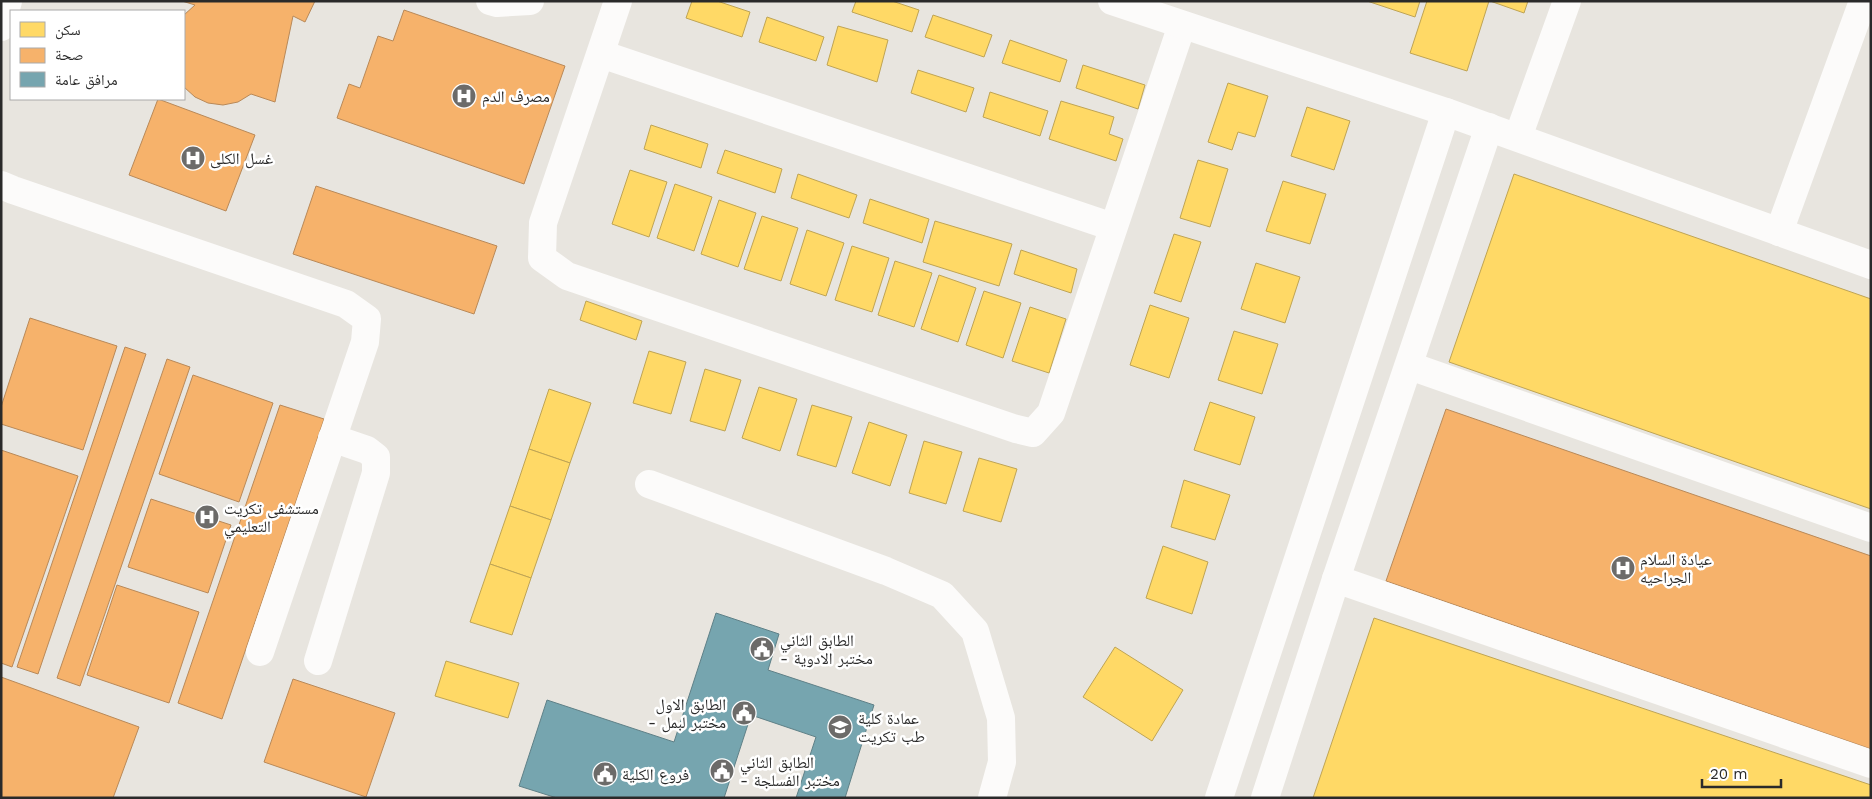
<svg xmlns="http://www.w3.org/2000/svg" width="1872" height="799" font-family="'Work Sans','Noto Naskh Arabic',sans-serif">
  <style>
    .homes { fill: #ffd966; stroke: #bfa454 }
    .health { fill: #f6b26b; stroke: #b98958 }
    .public { fill: #76a5af; stroke: #5f8087 }
    .lines { fill: none; stroke-linecap: round; stroke-linejoin: round }
    .minor { stroke: #fcfbfa; stroke-width: 28 }
    .labels { text-anchor: middle; stroke-width: 5; stroke-linejoin: round; paint-order: stroke }
    .poi-label { font-size: 16px; fill: #2a2a2a; stroke: #fff; text-anchor: start }
  </style>
  <rect width="100%" height="100%" fill="#e8e5df"/>
  <g class="homes">
    <path d="M 692,1 L 717,1 L 750,12 L 742,37 L 686,18 Z"/>
    <path d="M 856,1 L 892,1 L 919,10 L 912,32 L 852,12 Z"/>
    <path d="M 1367,1 L 1420,1 L 1415,17 Z"/>
    <path d="M 1427,1 L 1489,1 L 1467,71 L 1410,53 Z"/>
    <path d="M 1490,1 L 1528,1 L 1524,13 Z"/>
    <path d="M 933,15 L 992,35 L 984,57 L 925,37 Z"/>
    <path d="M 767,17 L 824,37 L 816,61 L 759,42 Z"/>
    <path d="M 838,26 L 888,40 L 877,82 L 827,65 Z"/>
    <path d="M 1010,40 L 1067,60 L 1060,82 L 1002,63 Z"/>
    <path d="M 1083,65 L 1145,85 L 1138,109 L 1076,88 Z"/>
    <path d="M 918,70 L 974,88 L 966,112 L 911,93 Z"/>
    <path d="M 1228,83 L 1268,96 L 1255,137 L 1238,132 L 1232,150 L 1208,142 Z"/>
    <path d="M 990,92 L 1048,111 L 1040,136 L 983,117 Z"/>
    <path d="M 1061,101 L 1114,117 L 1109,134 L 1123,139 L 1116,161 L 1049,139 Z"/>
    <path d="M 1307,107 L 1350,121 L 1334,170 L 1291,156 Z"/>
    <path d="M 651,125 L 708,144 L 701,168 L 644,149 Z"/>
    <path d="M 725,150 L 782,169 L 775,193 L 717,173 Z"/>
    <path d="M 1198,160 L 1228,169 L 1210,227 L 1180,218 Z"/>
    <path d="M 630,170 L 667,182 L 649,237 L 612,224 Z"/>
    <path d="M 798,174 L 857,195 L 849,218 L 791,198 Z"/>
    <path d="M 1514,174 L 1871,299 L 1871,509 L 1449,362 Z"/>
    <path d="M 1283,181 L 1326,194 L 1310,244 L 1266,231 Z"/>
    <path d="M 675,184 L 712,197 L 694,251 L 657,238 Z"/>
    <path d="M 870,199 L 929,219 L 922,243 L 863,223 Z"/>
    <path d="M 719,200 L 756,213 L 738,267 L 701,254 Z"/>
    <path d="M 762,216 L 798,228 L 781,281 L 744,269 Z"/>
    <path d="M 935,221 L 1012,244 L 999,286 L 923,262 Z"/>
    <path d="M 807,230 L 844,243 L 826,296 L 790,284 Z"/>
    <path d="M 1174,234 L 1201,242 L 1181,302 L 1154,293 Z"/>
    <path d="M 852,246 L 889,258 L 872,312 L 835,300 Z"/>
    <path d="M 1021,250 L 1077,269 L 1071,293 L 1014,274 Z"/>
    <path d="M 895,261 L 932,273 L 914,327 L 878,315 Z"/>
    <path d="M 1256,263 L 1300,277 L 1285,323 L 1241,309 Z"/>
    <path d="M 939,275 L 976,288 L 958,342 L 921,329 Z"/>
    <path d="M 984,291 L 1021,303 L 1003,358 L 966,345 Z"/>
    <path d="M 586,301 L 642,321 L 636,340 L 580,320 Z"/>
    <path d="M 1150,305 L 1189,318 L 1169,378 L 1130,365 Z"/>
    <path d="M 1030,307 L 1066,319 L 1049,373 L 1012,361 Z"/>
    <path d="M 1234,331 L 1278,344 L 1262,394 L 1218,380 Z"/>
    <path d="M 649,351 L 686,362 L 671,414 L 633,403 Z"/>
    <path d="M 705,369 L 741,380 L 725,431 L 690,421 Z"/>
    <path d="M 759,387 L 797,399 L 780,451 L 742,438 Z"/>
    <path d="M 549,389 L 591,403 L 570,463 L 529,449 Z"/>
    <path d="M 1210,402 L 1255,417 L 1240,465 L 1194,450 Z"/>
    <path d="M 812,405 L 852,417 L 836,467 L 797,455 Z"/>
    <path d="M 869,422 L 907,435 L 890,486 L 852,473 Z"/>
    <path d="M 924,441 L 962,452 L 946,504 L 909,493 Z"/>
    <path d="M 529,449 L 570,463 L 551,520 L 510,506 Z"/>
    <path d="M 979,458 L 1017,469 L 1001,522 L 963,511 Z"/>
    <path d="M 1184,480 L 1230,495 L 1215,540 L 1171,527 Z"/>
    <path d="M 510,506 L 551,520 L 531,578 L 490,564 Z"/>
    <path d="M 1163,546 L 1208,562 L 1192,614 L 1146,598 Z"/>
    <path d="M 490,564 L 531,578 L 512,635 L 470,622 Z"/>
    <path d="M 1374,618 L 1871,785 L 1871,798 L 1313,798 Z"/>
    <path d="M 1115,647 L 1183,690 L 1152,741 L 1083,697 Z"/>
    <path d="M 446,661 L 519,683 L 508,718 L 435,696 Z"/>
  </g>
  <g class="health">
    <path d="M 182,1 L 315,1 L 305,22 L 293,16 L 275,102 L 251,94 L 238,102 L 223,105 L 208,103 L 195,97 L 184,87 L 184,15 L 195,5 Z"/>
    <path d="M 404,10 L 565,66 L 524,184 L 337,118 L 349,84 L 360,88 L 378,36 L 393,41 Z"/>
    <path d="M 158,99 L 255,135 L 226,211 L 129,175 Z"/>
    <path d="M 316,186 L 497,246 L 474,314 L 293,254 Z"/>
    <path d="M 30,318 L 117,346 L 83,450 L 1,424 L 1,407 Z"/>
    <path d="M 125,347 L 146,354 L 38,674 L 17,667 Z"/>
    <path d="M 167,359 L 190,367 L 80,686 L 57,678 Z"/>
    <path d="M 193,375 L 273,403 L 239,502 L 159,474 Z"/>
    <path d="M 280,405 L 324,419 L 222,719 L 178,703 Z"/>
    <path d="M 1446,409 L 1871,556 L 1871,749 L 1386,581 Z"/>
    <path d="M 1,450 L 78,476 L 12,667 L 1,663 Z"/>
    <path d="M 151,499 L 231,525 L 208,593 L 128,567 Z"/>
    <path d="M 117,585 L 199,612 L 169,703 L 87,675 Z"/>
    <path d="M 1,677 L 139,727 L 113,798 L 1,798 Z"/>
    <path d="M 293,679 L 395,713 L 366,797 L 264,762 Z"/>
  </g>
  <path class="public" d="M 716,613 L 779,634 L 768,670 L 874,705 L 845,798 L 796,798 L 816,737 L 751,715 L 724,798 L 557,798 L 519,786 L 547,700 L 674,742 Z"/>
  <g class="lines">
    <g class="minor">
      <path d="M 490,1 L 497,3 L 530,1"/>
      <path d="M 618,1 L 543,223 L 542,258 L 567,276 L 1016,429 L 1033,433 L 1051,413 L 1182,25"/>
      <path d="M 1112,1 L 1446,112 L 1871,265"/>
      <path d="M 1,27 L 8,1"/>
      <path d="M 601,54 L 1113,227"/>
      <path d="M 1518,137 L 1567,1"/>
      <path d="M 1,185 L 13,190 L 346,304 L 367,319 L 365,342 L 260,652"/>
      <path d="M 1779,232 L 1863,1"/>
      <path d="M 1410,366 L 1871,528"/>
      <path d="M 649,484 L 886,571 L 942,595 L 975,631 L 1001,718 L 1002,762 L 992,798"/>
      <path d="M 1336,579 L 1871,764"/>
      <path d="M 318,661 L 376,473 L 376,457 L 367,450 L 332,438"/>
      <path d="M 1219,798 L 1446,112"/>
      <path d="M 1265,798 L 1336,579 L 1489,127"/>
    </g>
  </g>
  <defs>
    <symbol id="hospital-disc" viewBox="-11 -11 22 22"><circle r="9.5" fill="#6c6b69" stroke="#fff"/><path d="M-5-5h3v3.5h4V-5h3V5h-3V1.5h-4V5h-3Z" fill="#fff"/></symbol>
    <symbol id="civic-disc" viewBox="-11 -11 22 22"><circle r="9.5" fill="#6c6b69" stroke="#fff"/><path d="M-.6-6.5H3V-4.5H.6V-3L4-1V1h2V6H-6V1h2V-1L-.6-3ZM-1.2 2.5V6h2.4V2.5Z" fill="#fff"/></symbol>
    <symbol id="university-disc" viewBox="-11 -11 22 22"><circle r="9.5" fill="#6c6b69" stroke="#fff"/><path d="M0-5L7-2L0 1L-7-2ZM-4 1L0 2.5L4 1V4Q0 6-4 4Z" fill="#fff"/></symbol>
  </defs>
  <g fill-rule="evenodd">
    <use href="#hospital-disc" x="450" y="82" width="28" height="28"/>
    <use href="#hospital-disc" x="179" y="144" width="28" height="28"/>
    <use href="#hospital-disc" x="193" y="503" width="28" height="28"/>
    <use href="#hospital-disc" x="1609" y="554" width="28" height="28"/>
    <use href="#civic-disc" x="748" y="635" width="28" height="28"/>
    <use href="#civic-disc" x="730" y="699" width="28" height="28"/>
    <use href="#university-disc" x="826" y="713" width="28" height="28"/>
    <use href="#civic-disc" x="708" y="757" width="28" height="28"/>
    <use href="#civic-disc" x="591" y="760" width="28" height="28"/>
  </g>
  <g class="labels">
    <g class="poi-label">
      <text x="482" y="102">مصرف الدم</text>
      <text x="210" y="164">غسل الكلى</text>
      <text x="224" y="514">مستشفى تكريت<tspan x="224" dy="18">التعليمي</tspan></text>
      <text x="1640" y="565">عيادة السلام<tspan x="1640" dy="18">الجراحيه</tspan></text>
      <text x="780" y="646">الطابق الثاني<tspan x="780" dy="18">- مختبر الادوية</tspan></text>
      <text x="726" y="710" text-anchor="end">الطابق الاول<tspan x="726" dy="18">- مختبر لبمل</tspan></text>
      <text x="858" y="724">عمادة كلية<tspan x="858" dy="18">طب تكريت</tspan></text>
      <text x="740" y="768">الطابق الثاني<tspan x="740" dy="18">- مختبر الفسلجة</tspan></text>
      <text x="622" y="780">فروع الكلية</text>
    </g>
  </g>
  <rect width="1872" height="799" fill="none" stroke="#2a2a2a" stroke-width="5"/>
  <rect x="10" y="10" width="175" height="90" fill="#ffffff" stroke="#aaaaaa"/>
  <rect x="20" y="22" width="25" height="15" fill="#ffd966" stroke="#aaaaaa"/>
  <text x="55" y="35" font-size="15" fill="#2a2a2a">سكن</text>
  <rect x="20" y="48" width="25" height="15" fill="#f6b26b" stroke="#aaaaaa"/>
  <text x="55" y="60" font-size="15" fill="#2a2a2a">صحة</text>
  <rect x="20" y="72" width="25" height="15" fill="#76a5af" stroke="#aaaaaa"/>
  <text x="55" y="85" font-size="15" fill="#2a2a2a">مرافق عامة</text>
  <path d="M1702 779v8h79v-8" fill="none" stroke="#2a2a2a" stroke-width="2.5"/>
  <text x="1710" y="779" font-size="15" fill="#2a2a2a" stroke="#ffffff" stroke-width="4" paint-order="stroke">20 m</text>
</svg>
